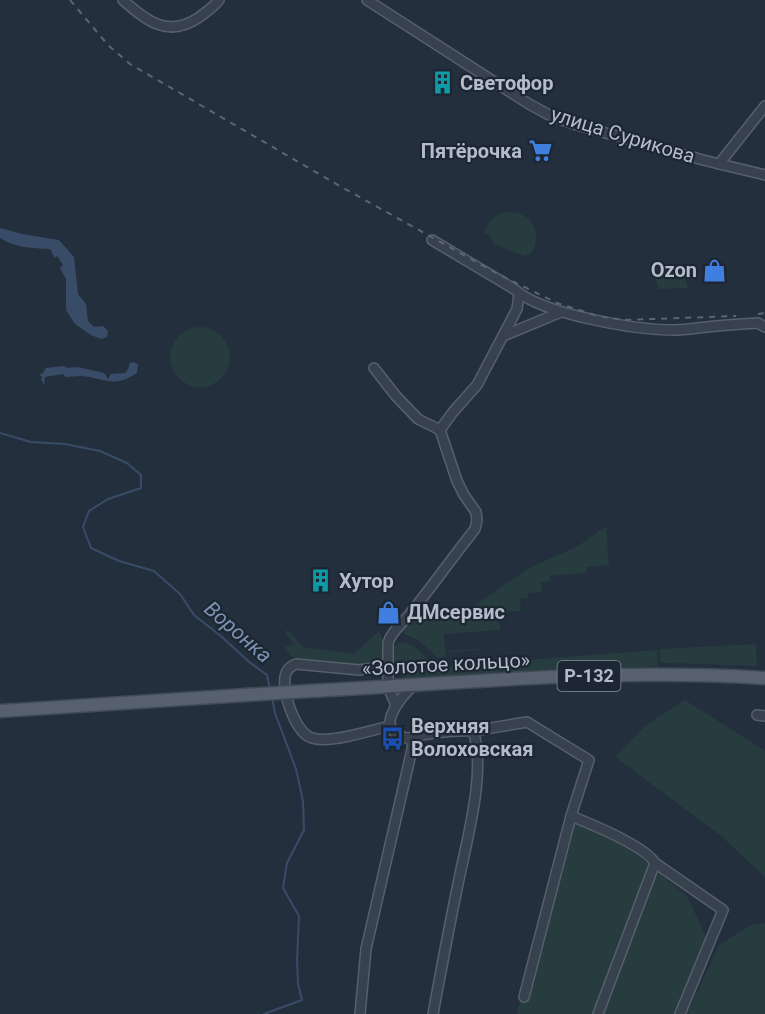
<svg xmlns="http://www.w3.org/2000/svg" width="765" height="1014" font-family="Roboto,sans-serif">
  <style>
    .green { fill: #263c3f }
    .water { fill: #394c67 }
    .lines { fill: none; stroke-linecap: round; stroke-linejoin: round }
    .stream { stroke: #394c67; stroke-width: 2 }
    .minor-casing { stroke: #565f6c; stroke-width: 12 }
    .major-casing { stroke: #414a57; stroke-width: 15 }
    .minor { stroke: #38414e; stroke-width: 9 }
    .major { stroke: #56606e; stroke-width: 12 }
    .rail { stroke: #5a6575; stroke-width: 2; stroke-dasharray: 6 6; stroke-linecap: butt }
    .major-bridge-casing { stroke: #414a57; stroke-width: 15; stroke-linecap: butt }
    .major-bridge { stroke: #56606e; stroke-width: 12 }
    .labels { text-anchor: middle; stroke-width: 4.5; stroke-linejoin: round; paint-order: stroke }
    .shield { fill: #1d2633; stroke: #878f9c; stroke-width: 1.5 }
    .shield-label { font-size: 18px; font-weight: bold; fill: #b4bcc9 }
    .poi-label { font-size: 20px; font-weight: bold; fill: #b4bcc9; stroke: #1d2633; text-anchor: start }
    .street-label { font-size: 20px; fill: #b4bcc9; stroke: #1d2633 }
    .water-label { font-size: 21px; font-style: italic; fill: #7c92b1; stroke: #1d2633 }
  </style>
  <rect width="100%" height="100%" fill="#242f3e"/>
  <g class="green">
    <path d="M 506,212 C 510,213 516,212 520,214 C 538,220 540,241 531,254 L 524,256 L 494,244 L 489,234 L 484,233 C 487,221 495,216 506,212 Z"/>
    <path d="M 683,273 L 688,288 L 659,289 L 655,277 Z"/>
    <circle cx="200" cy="357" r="30"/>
    <path d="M 606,526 L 609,565 L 586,567 L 586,573 L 550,576 L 550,581 L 541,582 L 542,592 L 528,593 L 528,598 L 520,599 L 521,611 L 506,612 L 506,618 L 499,618 L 500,630 L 444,634 L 445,651 L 483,649 L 483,650 L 446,652 L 446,657 L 437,657 L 418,640 L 404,634 L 402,629 L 409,620 L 444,620 L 460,615 L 531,567 L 578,546 Z"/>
    <path d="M 288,630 L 301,645 L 304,647 L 354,654 L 379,631 C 385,641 388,653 380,662 L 368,666 L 335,664 L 298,659 L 291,656 L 285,647 L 294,644 L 285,632 Z"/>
    <path d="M 401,642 C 422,645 423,661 438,665 C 439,665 446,666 447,666 L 657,650 L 658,666 L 407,679 C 391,674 383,648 401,642 Z"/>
    <path d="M 756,644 L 757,666 L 666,663 L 660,661 L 660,649 Z"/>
    <path d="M 685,700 L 765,751 L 765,877 L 720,835 L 615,757 L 646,725 Z"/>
    <path d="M 566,815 L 617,839 L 687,896 L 708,941 L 675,1014 L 517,1014 Z"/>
    <path d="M 765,923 L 765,1014 L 687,1014 L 719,945 L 751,925 Z"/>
  </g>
  <g class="water">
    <path d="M 0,228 L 22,234 L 59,240 L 74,257 L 78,294 L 86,304 L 88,321 L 94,327 L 103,326 L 108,331 L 107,337 L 101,339 L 91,335 L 75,324 L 66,310 L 66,279 L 60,268 L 63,265 L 57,256 L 55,258 L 50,249 C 33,248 15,248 0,238 Z"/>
    <path d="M 133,362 L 138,364 L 137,373 C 113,389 105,378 81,376 C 76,376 71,377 66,377 L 63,374 L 45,377 L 44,385 L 41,379 L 42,377 L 39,374 L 42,374 L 46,368 L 64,366 L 67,368 L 78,367 L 104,373 L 108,379 L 111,374 L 125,373 L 128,369 L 130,363 Z"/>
  </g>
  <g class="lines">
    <g class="stream">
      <path d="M 0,433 L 31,442 L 65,444 L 100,451 L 127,463 L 141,475 L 141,488 L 108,499 L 89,511 L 83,527 L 91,548 L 119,561 L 154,571 L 180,594 L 194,615 L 222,637 L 248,661 L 267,675 L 270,689"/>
      <path d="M 264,1014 L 302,1000 L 298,984 L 297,960 L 299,916 L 283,888 L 287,863 L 304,830 L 303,801 L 296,769 L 275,713 L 272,698"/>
    </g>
    <defs>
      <g id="minor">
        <path d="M 123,0 C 146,21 168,38 198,18 C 206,12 213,8 219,0"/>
        <path d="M 367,0 L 529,104 L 551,116 L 577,125 L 703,160 L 765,175"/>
        <path d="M 719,164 L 765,106"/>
        <path d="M 432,240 L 514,289 C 543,315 637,330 675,330 C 686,330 696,328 707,327 C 724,325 741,324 758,323 L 765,327"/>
        <path d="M 503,336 L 561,312"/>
        <path d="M 374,368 L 396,396 L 418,419 L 440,430"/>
        <path d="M 440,430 L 453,412 L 477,385 L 517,309 L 519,294"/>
        <path d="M 388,663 L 373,668 L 359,670 L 296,664 C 291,666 288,668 286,673 C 280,689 295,733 312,738 C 330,744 371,730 390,726"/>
        <path d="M 396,705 L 388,687 L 388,643 C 391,632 401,625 408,616 C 431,588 452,558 475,529 L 477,520 L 476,512 L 464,495 L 457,481 L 440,430"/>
        <path d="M 757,715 L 765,716"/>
        <path d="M 473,731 L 527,722 L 589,760 L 571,816 L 524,997"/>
        <path d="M 408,738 C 430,733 450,730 473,731 C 487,770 466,843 458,884 C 449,927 441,971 433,1014"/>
        <path d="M 571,816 C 591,824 645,846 655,863 L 723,910 L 680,1014"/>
        <path d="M 360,1014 L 366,949 L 413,745 L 410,739 C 404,737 397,736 393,731 C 382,718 405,693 414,685"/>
        <path d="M 598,1014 L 655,863"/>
      </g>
      <g id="major">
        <path d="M 309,691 C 460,683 613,668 765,678"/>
        <path d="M 0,711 L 245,695"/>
      </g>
    </defs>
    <use href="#minor" class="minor-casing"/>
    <use href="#major" class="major-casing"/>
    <use href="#minor" class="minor"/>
    <use href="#major" class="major"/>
    <g class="rail">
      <path d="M 70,0 L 108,45 L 130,64 L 338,185 L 496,273 L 557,303 L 598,316 L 624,320 L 736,316"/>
      <path d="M 758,314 L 765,313"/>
    </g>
    <defs>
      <path id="major-bridge" d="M 245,695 L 309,691"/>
    </defs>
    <use href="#major-bridge" class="major-bridge-casing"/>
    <use href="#major-bridge" class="major-bridge"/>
  </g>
  <defs>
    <symbol id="building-bare" viewBox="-9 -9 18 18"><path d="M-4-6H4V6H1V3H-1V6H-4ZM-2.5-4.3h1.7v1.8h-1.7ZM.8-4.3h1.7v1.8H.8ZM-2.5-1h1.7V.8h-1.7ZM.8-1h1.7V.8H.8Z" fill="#0f9aa8" stroke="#1d2633" stroke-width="2.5" paint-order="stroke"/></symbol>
    <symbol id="supermarket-bare" viewBox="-9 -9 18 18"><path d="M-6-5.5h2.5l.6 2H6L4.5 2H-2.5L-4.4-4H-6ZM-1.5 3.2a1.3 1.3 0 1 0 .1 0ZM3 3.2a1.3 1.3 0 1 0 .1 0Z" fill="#3f7fe0" stroke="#1d2633" stroke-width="2.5" paint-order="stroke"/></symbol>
    <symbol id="shop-bare" viewBox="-9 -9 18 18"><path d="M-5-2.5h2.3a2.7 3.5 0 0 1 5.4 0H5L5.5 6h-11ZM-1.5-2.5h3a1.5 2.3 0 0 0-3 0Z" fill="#3f7fe0" stroke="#1d2633" stroke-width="2.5" paint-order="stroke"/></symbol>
    <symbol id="bus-bare" viewBox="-9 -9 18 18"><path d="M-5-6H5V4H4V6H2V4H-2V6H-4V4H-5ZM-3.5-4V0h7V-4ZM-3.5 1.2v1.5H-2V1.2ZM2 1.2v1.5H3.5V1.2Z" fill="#1a4fb4" stroke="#1d2633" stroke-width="2.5" paint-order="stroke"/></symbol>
  </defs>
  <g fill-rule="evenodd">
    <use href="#building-bare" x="426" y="66" width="33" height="33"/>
    <use href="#supermarket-bare" x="524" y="134" width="33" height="33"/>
    <use href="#shop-bare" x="698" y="254" width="33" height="33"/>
    <use href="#building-bare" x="304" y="564" width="33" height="33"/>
    <use href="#shop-bare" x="372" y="596" width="33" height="33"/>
    <use href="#bus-bare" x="376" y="722" width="33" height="33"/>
  </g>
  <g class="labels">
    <rect class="shield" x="557.5" y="661" width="63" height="30" rx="4.5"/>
    <g class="shield-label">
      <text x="589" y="682">Р-132</text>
    </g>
    <g class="poi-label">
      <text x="460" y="90">Светофор</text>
      <text x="522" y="158" text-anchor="end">Пятёрочка</text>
      <text x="697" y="277" text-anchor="end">Ozon</text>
      <text x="339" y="588">Хутор</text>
      <text x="407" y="619">ДМсервис</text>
      <text x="411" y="733">Верхняя<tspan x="411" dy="23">Волоховская</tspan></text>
    </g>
    <g class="street-label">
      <text transform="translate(623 135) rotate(17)" y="7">улица Сурикова</text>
      <text transform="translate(446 664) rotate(-3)" y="7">«Золотое кольцо»</text>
    </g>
    <g class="water-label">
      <text transform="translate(238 632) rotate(41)" y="7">Воронка</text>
    </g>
  </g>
</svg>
